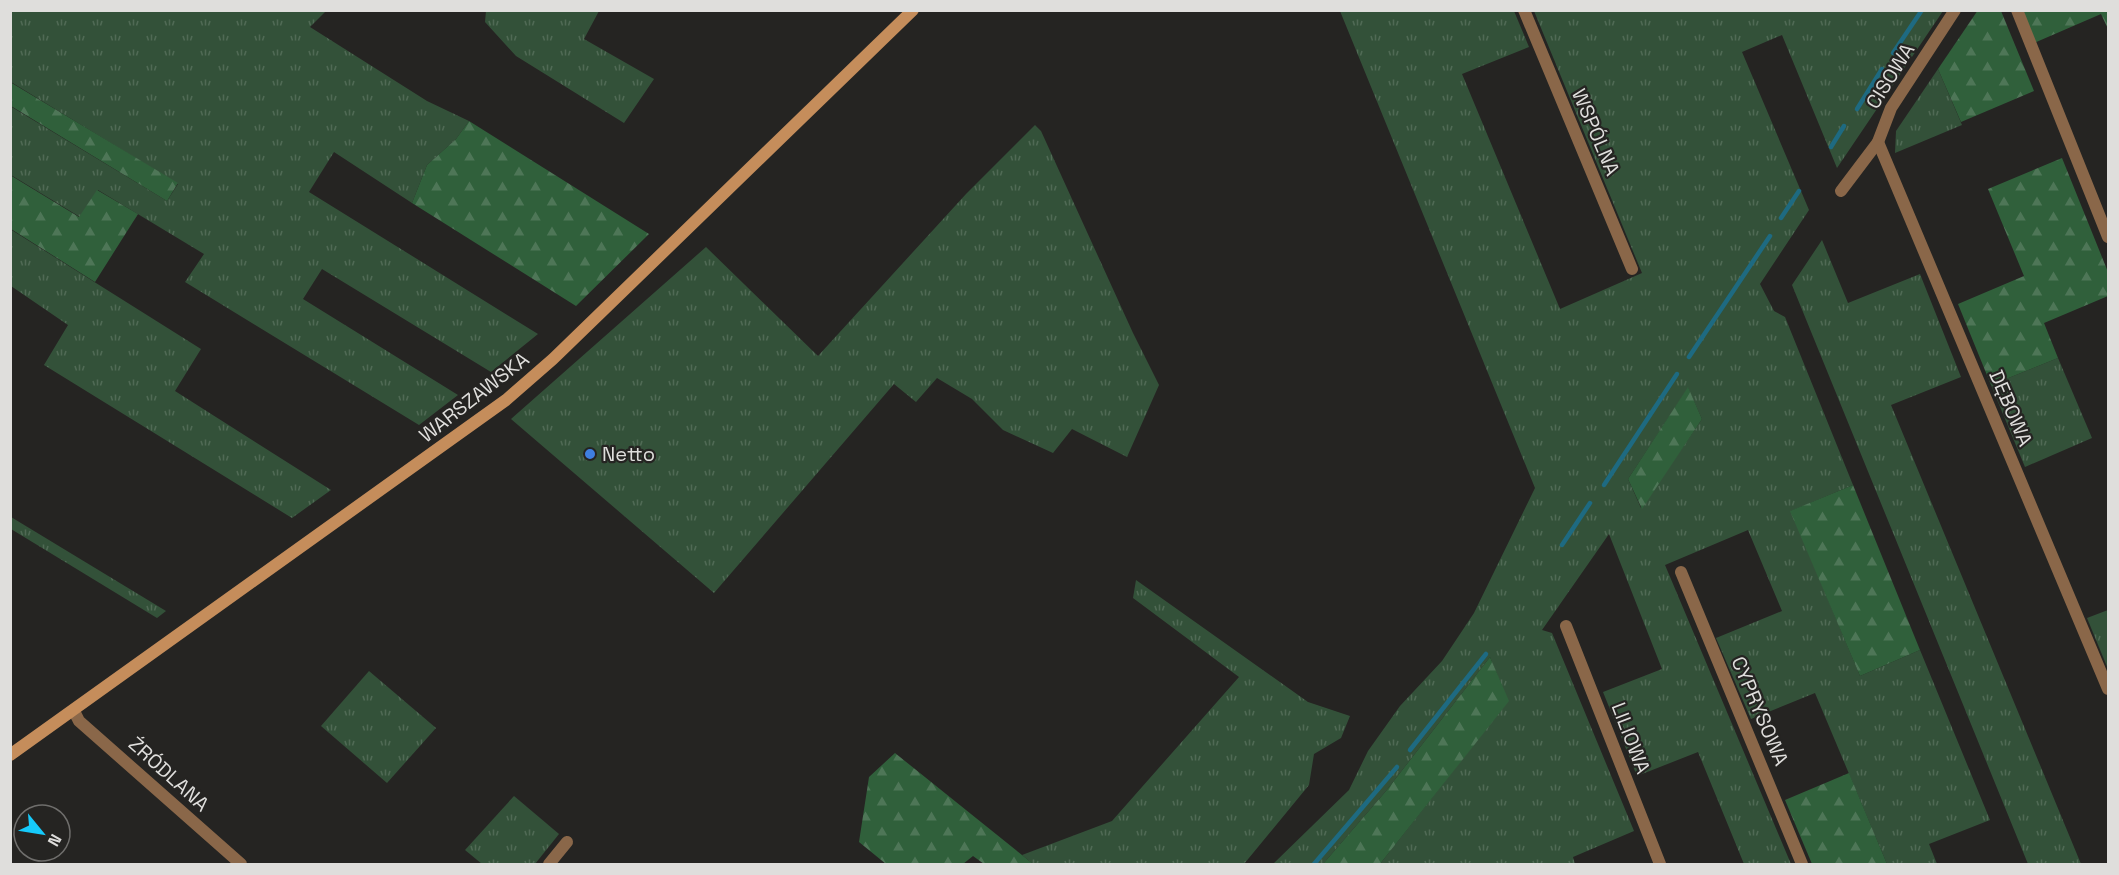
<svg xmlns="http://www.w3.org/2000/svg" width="2119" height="875" font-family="'Space Grotesk',sans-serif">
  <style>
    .grass { fill: url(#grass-tufts); fill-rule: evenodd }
    .forest { fill: url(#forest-firs) }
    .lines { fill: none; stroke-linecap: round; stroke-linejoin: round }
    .stream { stroke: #1e6a81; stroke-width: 4.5 }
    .minor { stroke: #8a6749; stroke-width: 12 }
    .secondary { stroke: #c58d5b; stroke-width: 12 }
    .shop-dot { fill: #3f7fe0; stroke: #252422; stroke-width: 2 }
    .labels { text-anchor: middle; stroke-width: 4.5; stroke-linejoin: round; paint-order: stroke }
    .street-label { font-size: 20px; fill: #dfdedc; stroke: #252422 }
    .poi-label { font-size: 20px; fill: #dfdedc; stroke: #252422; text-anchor: start }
  </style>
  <defs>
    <pattern id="grass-tufts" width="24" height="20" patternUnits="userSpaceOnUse" patternTransform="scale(1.5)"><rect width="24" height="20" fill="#335139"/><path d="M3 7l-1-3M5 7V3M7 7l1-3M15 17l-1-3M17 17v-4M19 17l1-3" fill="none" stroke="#506a55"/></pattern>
    <pattern id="forest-firs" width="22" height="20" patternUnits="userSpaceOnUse" patternTransform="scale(1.5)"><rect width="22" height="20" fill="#30603b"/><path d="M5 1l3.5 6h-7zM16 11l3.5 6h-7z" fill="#4e7657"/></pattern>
  </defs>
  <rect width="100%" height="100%" fill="#252422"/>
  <g class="grass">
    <path d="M 11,11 L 326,11 L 310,27 L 427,101 L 469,121 L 456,139 L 427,165 L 412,203 L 334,152 L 309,192 L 538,334 L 491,372 L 322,269 L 303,299 L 458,395 L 419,425 L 185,282 L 204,254 L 98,190 L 80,217 L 11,175 L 10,106 L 167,201 L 178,184 L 11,82 Z"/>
    <path d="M 486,11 L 599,11 L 584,39 L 654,79 L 624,123 L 516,56 L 485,22 Z"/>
    <path d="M 1340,11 L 1514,11 L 1529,47 L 1462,74 L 1560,309 L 1642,273 L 1534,11 L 1943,11 L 1837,168 L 1782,35 L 1742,52 L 1809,210 L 1760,284 L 1774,311 L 1785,317 L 1853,485 L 1791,511 L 1860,676 L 1920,650 L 1990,820 L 1929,844 L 1937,864 L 1887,864 L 1815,693 L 1751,719 L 1716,638 L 1782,611 L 1748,530 L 1665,565 L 1791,864 L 1744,864 L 1698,752 L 1637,776 L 1603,692 L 1662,669 L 1609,534 L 1542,630 L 1552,633 L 1634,831 L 1573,857 L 1575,864 L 1380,864 L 1508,701 L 1490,657 L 1386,791 L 1323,864 L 1273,864 L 1349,790 L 1368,751 L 1400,706 L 1442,661 L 1474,613 L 1535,488 ZM 1688,388 L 1702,419 L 1641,508 L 1628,479 Z"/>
    <path d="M 1938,69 L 1962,125 L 1895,153 L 1896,131 Z"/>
    <path d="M 1035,125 L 1041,131 L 1133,333 L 1159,385 L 1127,457 L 1072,429 L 1053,453 L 1003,430 L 972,399 L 937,378 L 916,402 L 894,384 L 714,593 L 511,419 L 706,247 L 818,356 L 966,194 Z"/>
    <path d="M 10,229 L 201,349 L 175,391 L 331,490 L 292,518 L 44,365 L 68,325 L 11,286 Z"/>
    <path d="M 1822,240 L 1848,303 L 1920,274 L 1961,377 L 1891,405 L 2081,864 L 2028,864 L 1792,285 Z"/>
    <path d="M 2058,358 L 2092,438 L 2025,467 L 1991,385 Z"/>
    <path d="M 10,517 L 11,517 L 166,611 L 157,618 L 11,529 Z"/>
    <path d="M 1136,580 L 1308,702 L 1350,716 L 1341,738 L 1314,754 L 1309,785 L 1244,864 L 1033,864 L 1022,855 L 1112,821 L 1239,677 L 1133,598 Z"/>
    <path d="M 2108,610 L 2108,669 L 2087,618 Z"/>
    <path d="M 369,671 L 436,728 L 387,783 L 321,726 Z"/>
    <path d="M 514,796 L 559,834 L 535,864 L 482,864 L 465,850 Z"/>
  </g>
  <g class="forest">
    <path d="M 1978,10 L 2001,11 L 2034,91 L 1961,122 L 1938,69 Z"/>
    <path d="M 2021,11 L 2108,11 L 2108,29 L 2101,14 L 2034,43 Z"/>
    <path d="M 10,82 L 178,183 L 167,201 L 11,106 Z"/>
    <path d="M 469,121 L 649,234 L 576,306 L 412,203 L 427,165 L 456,139 Z"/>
    <path d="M 2062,158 L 2108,272 L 2108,296 L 2044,323 L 2058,358 L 1991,385 L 1958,304 L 2024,276 L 1988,189 Z"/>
    <path d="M 10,175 L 79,217 L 97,190 L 138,214 L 95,282 L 11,229 Z"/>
    <path d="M 1688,387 L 1702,419 L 1642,509 L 1628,479 Z"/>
    <path d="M 1853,485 L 1920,650 L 1860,676 L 1790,511 Z"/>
    <path d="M 1490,657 L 1509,701 L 1380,864 L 1323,864 L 1386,791 Z"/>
    <path d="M 895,753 L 1022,855 L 1033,864 L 984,864 L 973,856 L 963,864 L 886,864 L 859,842 L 869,777 Z"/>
    <path d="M 1849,773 L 1887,864 L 1812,864 L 1785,800 Z"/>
  </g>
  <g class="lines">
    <g class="stream">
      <path d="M 1893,53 L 1922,10"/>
      <path d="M 1857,109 L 1882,69"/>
      <path d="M 1831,147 L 1844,126"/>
      <path d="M 1781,218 L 1799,191"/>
      <path d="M 1689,357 L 1770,236"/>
      <path d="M 1604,485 L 1677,374"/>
      <path d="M 1562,545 L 1590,503"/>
      <path d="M 1410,750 L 1486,654"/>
      <path d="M 1314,864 L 1397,767"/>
    </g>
    <g class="minor">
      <path d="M 1524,10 L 1632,269"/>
      <path d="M 2017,10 L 2108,237"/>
      <path d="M 1878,142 L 2108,689"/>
      <path d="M 1841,191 L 1878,142 L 1891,108 L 1955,10"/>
      <path d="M 1681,572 L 1802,864"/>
      <path d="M 1566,626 L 1660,864"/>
      <path d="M 74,711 L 79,721 L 241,864"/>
      <path d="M 549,864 L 567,842"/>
    </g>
    <path class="secondary" d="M 10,755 L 506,400 L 553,359 L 913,10"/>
  </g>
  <circle class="shop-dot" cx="590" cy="454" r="6"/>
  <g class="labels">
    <g class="street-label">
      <text transform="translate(1890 76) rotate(-58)" y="7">CISOWA</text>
      <text transform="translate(1596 132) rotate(67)" y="7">WSPÓLNA</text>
      <text transform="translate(474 397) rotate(-38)" y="7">WARSZAWSKA</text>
      <text transform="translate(2011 408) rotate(67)" y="7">DĘBOWA</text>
      <text transform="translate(1760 711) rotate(67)" y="7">CYPRYSOWA</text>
      <text transform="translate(1631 738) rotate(69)" y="7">LILIOWA</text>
      <text transform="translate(169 774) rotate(42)" y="7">ŹRÓDLANA</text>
    </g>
    <g class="poi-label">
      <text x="602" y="461">Netto</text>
    </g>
  </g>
  <rect width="2119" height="875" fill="none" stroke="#dfdedc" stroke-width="24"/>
  <g transform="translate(42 833) rotate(120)"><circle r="28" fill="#252422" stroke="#6f6e6c" stroke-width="1.5"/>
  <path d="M0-4.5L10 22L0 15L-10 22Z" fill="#16cafb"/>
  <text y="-9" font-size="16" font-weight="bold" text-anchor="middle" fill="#dfdedc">N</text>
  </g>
</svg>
